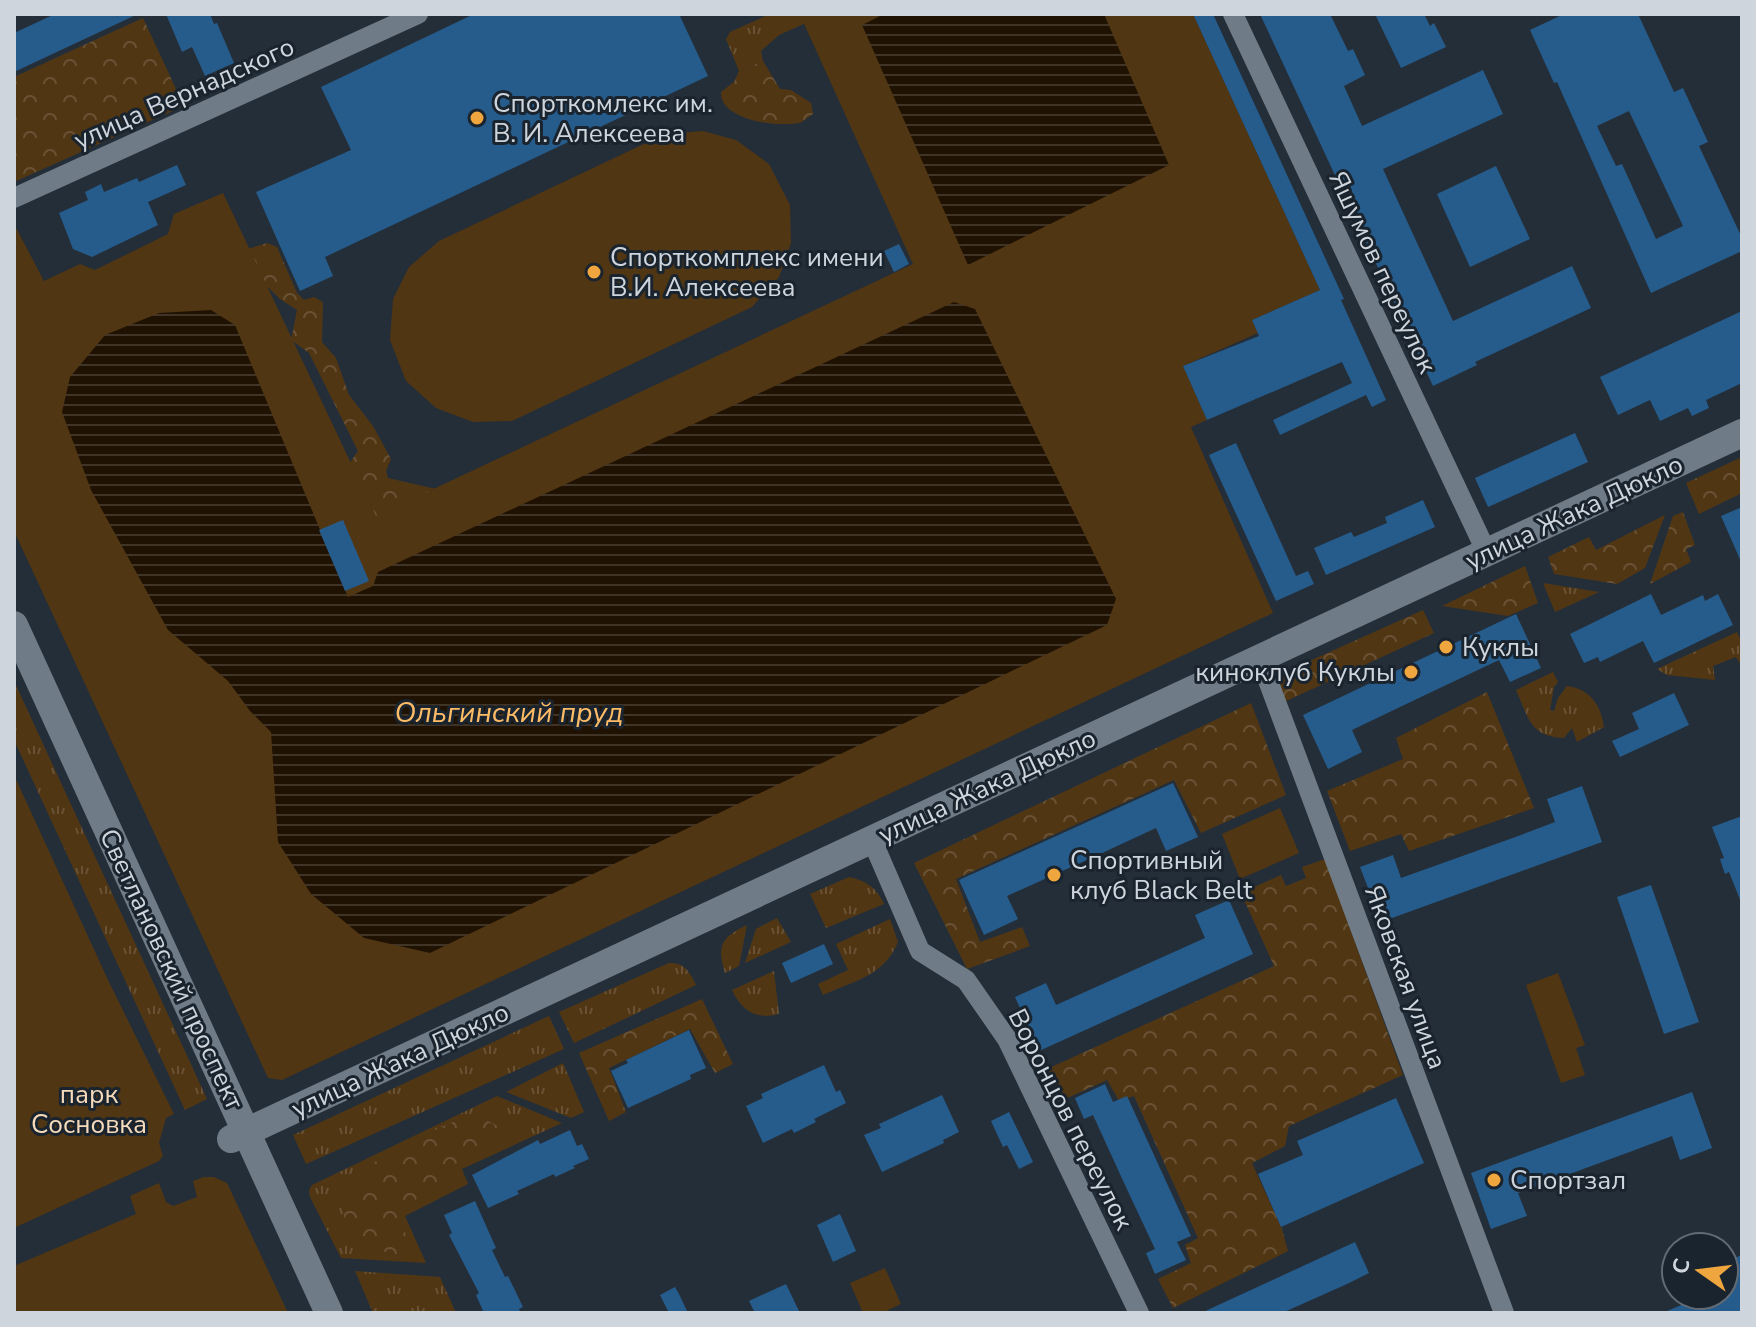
<svg xmlns="http://www.w3.org/2000/svg" width="1756" height="1327" font-family="'Nunito Sans',sans-serif">
  <style>
    .grass { fill: url(#grass-tufts) }
    .forest { fill: url(#forest-crowns) }
    .park { fill: #513613 }
    .water { fill: url(#water-rules) }
    .building { fill: #265c8c; fill-rule: evenodd }
    .lines { fill: none; stroke-linecap: round; stroke-linejoin: round }
    .street { stroke: #6f7b87; stroke-width: 20 }
    .secondary { stroke: #6f7b87; stroke-width: 28 }
    .poi-dot { fill: #f0a63f; stroke: #1a242e; stroke-width: 3 }
    .labels { text-anchor: middle; stroke-width: 6; stroke-linejoin: round; paint-order: stroke }
    .street-label { font-size: 26px; fill: #cfd5dc; stroke: #1a242e }
    .poi-label { font-size: 26px; fill: #cfd5dc; stroke: #1a242e; text-anchor: start }
    .park-label { font-size: 26px; fill: #f5dabb; stroke: #1a242e }
    .water-label { font-size: 28px; font-style: italic; fill: #ffbc67; stroke: #1a242e }
  </style>
  <defs>
    <pattern id="grass-tufts" width="24" height="20" patternUnits="userSpaceOnUse" patternTransform="scale(2)"><rect width="24" height="20" fill="#513613"/><path d="M3 7l-1-3M5 7V3M7 7l1-3M15 17l-1-3M17 17v-4M19 17l1-3" fill="none" stroke="#695235"/></pattern>
    <pattern id="forest-crowns" width="20" height="18" patternUnits="userSpaceOnUse" patternTransform="scale(2)"><rect width="20" height="18" fill="#513613"/><path d="M2 6a3 3 0 1 1 6 0M12 15a3 3 0 1 1 6 0" fill="none" stroke="#695235"/></pattern>
    <pattern id="water-rules" width="6" height="5" patternUnits="userSpaceOnUse" patternTransform="scale(2)"><rect width="6" height="5" fill="#201202"/><path d="M0 2.5h6" fill="none" stroke="#3f3426"/></pattern>
  </defs>
  <rect width="100%" height="100%" fill="#242e38"/>
  <g class="grass">
    <path d="M 770,14 L 826,14 L 779,35 L 761,51 L 763,61 L 739,71 L 726,39 L 730,32 Z"/>
    <path d="M 1543,583 L 1599,592 L 1555,612 Z"/>
    <path d="M 1737,632 L 1742,643 L 1742,667 L 1736,657 L 1713,666 L 1715,680 L 1667,675 L 1657,669 Z"/>
    <path d="M 1553,672 L 1558,682 L 1554,687 L 1550,710 L 1554,711 L 1558,698 L 1567,686 C 1590,689 1601,705 1604,727 L 1577,742 L 1572,728 L 1564,738 C 1530,737 1528,717 1516,690 Z"/>
    <path d="M 14,681 L 207,1099 L 185,1110 L 14,740 Z"/>
    <path d="M 849,877 C 866,881 876,887 884,904 L 826,928 L 810,894 Z"/>
    <path d="M 777,918 L 791,942 L 745,963 L 756,929 Z"/>
    <path d="M 890,919 L 898,942 C 884,976 854,981 823,995 L 818,984 L 848,970 L 836,944 Z"/>
    <path d="M 747,925 L 739,966 L 725,973 C 716,945 722,937 747,925 Z"/>
    <path d="M 669,963 C 685,963 689,971 696,985 L 574,1043 L 559,1012 Z"/>
    <path d="M 774,971 L 779,1014 C 756,1020 742,1011 732,990 Z"/>
    <path d="M 549,1016 L 564,1049 L 306,1164 L 293,1135 Z"/>
    <path d="M 563,1063 L 584,1112 L 571,1118 L 506,1092 Z"/>
    <path d="M 497,1096 L 562,1123 L 462,1169 L 468,1184 L 405,1216 L 426,1263 L 341,1258 L 310,1197 L 309,1190 L 312,1185 Z"/>
    <path d="M 355,1271 L 440,1277 L 456,1313 L 373,1313 Z"/>
  </g>
  <g class="forest">
    <path d="M 143,18 L 184,106 L 14,182 L 14,77 Z"/>
    <path d="M 763,61 L 780,89 L 791,90 L 811,103 L 813,114 C 812,115 803,121 802,122 C 780,129 719,120 721,92 L 734,82 L 739,71 Z"/>
    <path d="M 267,243 L 277,247 L 297,293 L 304,300 L 314,297 L 323,302 L 322,342 L 336,358 L 349,395 L 373,426 L 391,459 L 386,471 L 388,478 L 449,492 L 404,560 L 337,481 L 358,451 L 309,353 L 291,340 L 297,310 L 280,299 L 269,288 L 262,289 L 225,256 Z"/>
    <path d="M 1742,457 L 1742,493 L 1699,514 L 1686,483 Z"/>
    <path d="M 1683,512 L 1695,545 L 1686,549 L 1691,562 L 1650,584 L 1673,516 Z"/>
    <path d="M 1665,515 L 1645,568 L 1617,584 L 1554,574 L 1548,557 L 1589,537 L 1596,550 Z"/>
    <path d="M 1525,566 L 1538,603 L 1508,616 L 1442,606 Z"/>
    <path d="M 1423,610 L 1434,633 L 1284,702 L 1274,677 Z"/>
    <path d="M 1487,692 L 1534,808 L 1409,851 L 1401,834 L 1350,851 L 1327,791 L 1403,759 L 1396,738 Z"/>
    <path d="M 1251,703 L 1286,795 L 1201,833 L 1174,780 L 956,879 L 980,942 L 1022,927 L 1030,946 L 967,969 L 914,863 Z"/>
    <path d="M 1325,859 L 1403,1075 L 1289,1126 L 1285,1146 L 1252,1163 L 1282,1229 L 1288,1251 L 1173,1308 L 1158,1279 L 1191,1263 L 1185,1245 L 1198,1238 L 1134,1096 L 1119,1101 L 1107,1080 L 1063,1100 L 1047,1069 L 1274,966 L 1241,893 L 1281,875 L 1286,886 L 1306,878 L 1302,867 Z"/>
    <path d="M 702,999 L 733,1064 L 715,1073 L 690,1029 L 609,1068 L 626,1112 L 609,1121 L 579,1053 Z"/>
    <path d="M 472,1113 L 504,1129 L 498,1144 L 455,1164 L 454,1184 L 433,1199 L 417,1198 L 399,1221 L 418,1256 L 393,1258 L 381,1249 L 354,1247 C 346,1231 346,1216 338,1200 L 347,1185 L 368,1187 L 361,1176 L 365,1163 C 385,1162 401,1150 418,1139 C 435,1129 454,1122 472,1113 Z"/>
  </g>
  <g class="park">
    <path d="M 807,14 L 1193,14 L 1320,290 L 1252,320 L 1258,333 L 1183,366 L 1207,420 L 1191,427 L 1273,613 L 282,1080 L 268,1078 L 14,531 L 14,224 L 44,281 L 80,264 L 95,270 L 168,234 L 174,214 L 223,193 L 376,516 L 913,264 L 801,17 Z"/>
    <path d="M 703,131 L 736,140 L 769,164 L 790,205 L 791,243 L 779,277 L 752,307 L 512,421 L 473,422 L 436,408 L 406,381 L 390,340 L 393,299 L 409,267 L 439,241 L 665,134 Z"/>
    <path d="M 14,775 L 108,980 L 174,1114 L 166,1118 L 159,1143 L 163,1156 L 159,1161 L 14,1228 Z"/>
    <path d="M 1280,808 L 1299,853 L 1240,879 L 1222,834 Z"/>
    <path d="M 1558,973 L 1585,1045 L 1576,1048 L 1585,1075 L 1561,1083 L 1526,985 Z"/>
    <path d="M 204,1177 L 214,1177 L 227,1183 L 288,1313 L 14,1313 L 14,1266 L 136,1214 L 130,1196 L 159,1183 L 166,1202 L 173,1206 L 197,1197 L 193,1181 Z"/>
    <path d="M 885,1268 L 901,1304 L 882,1313 L 863,1313 L 850,1283 Z"/>
  </g>
  <g class="water">
    <path d="M 884,14 L 1104,14 L 1169,165 L 968,265 L 862,25 Z"/>
    <path d="M 954,302 L 975,309 L 1116,599 L 1107,625 L 430,953 L 364,938 L 311,894 L 278,842 L 271,732 L 250,711 L 228,681 L 168,630 L 91,490 L 62,412 L 70,377 L 105,335 L 159,313 L 211,310 L 235,325 L 348,597 L 373,586 L 378,572 Z"/>
  </g>
  <g class="building">
    <path d="M 55,14 L 138,14 L 14,72 L 14,33 Z"/>
    <path d="M 166,14 L 210,14 L 214,24 L 217,23 L 234,63 L 205,76 L 192,47 L 182,52 Z"/>
    <path d="M 474,14 L 679,14 L 708,76 L 325,257 L 333,276 L 300,291 L 256,192 L 351,150 L 321,87 Z"/>
    <path d="M 1193,14 L 1213,14 L 1344,299 L 1341,300 L 1386,400 L 1372,407 L 1366,395 L 1280,435 L 1273,420 L 1352,383 L 1342,362 L 1207,420 L 1183,366 L 1259,336 L 1252,320 L 1320,290 Z"/>
    <path d="M 1260,14 L 1330,14 L 1348,51 L 1353,49 L 1365,75 L 1344,86 L 1362,126 L 1483,70 L 1503,114 L 1383,169 L 1453,321 L 1572,266 L 1591,308 L 1475,362 L 1477,365 L 1433,386 Z"/>
    <path d="M 1375,14 L 1424,14 L 1430,26 L 1434,23 L 1446,47 L 1401,68 Z"/>
    <path d="M 1564,14 L 1638,14 L 1674,92 L 1683,88 L 1708,142 L 1699,146 L 1742,238 L 1742,251 L 1651,293 L 1557,82 L 1554,83 L 1530,30 ZM 1629,111 L 1683,226 L 1656,239 L 1622,164 L 1616,166 L 1597,126 Z"/>
    <path d="M 177,165 L 186,185 L 148,202 L 158,225 L 92,257 L 73,249 L 59,213 L 88,200 L 85,192 L 101,184 L 104,192 L 137,178 L 139,182 Z"/>
    <path d="M 1496,166 L 1530,239 L 1470,267 L 1437,194 Z"/>
    <path d="M 899,244 L 909,264 L 894,272 L 884,251 Z"/>
    <path d="M 1742,311 L 1742,383 L 1706,400 L 1709,408 L 1692,416 L 1688,408 L 1660,421 L 1650,400 L 1618,415 L 1600,377 Z"/>
    <path d="M 1575,433 L 1588,462 L 1488,507 L 1475,478 Z"/>
    <path d="M 1236,443 L 1296,576 L 1308,571 L 1314,584 L 1276,601 L 1209,455 Z"/>
    <path d="M 1423,500 L 1435,527 L 1326,575 L 1314,548 L 1351,532 L 1354,537 L 1387,523 L 1385,517 Z"/>
    <path d="M 1742,507 L 1742,564 L 1721,516 Z"/>
    <path d="M 343,520 L 369,581 L 345,591 L 319,530 Z"/>
    <path d="M 1651,594 L 1661,615 L 1703,595 L 1705,601 L 1718,594 L 1733,625 L 1654,663 L 1643,641 L 1600,662 L 1598,657 L 1584,663 L 1570,634 Z"/>
    <path d="M 1516,614 L 1541,668 L 1510,682 L 1499,660 L 1423,696 L 1352,730 L 1362,752 L 1328,769 L 1303,715 Z"/>
    <path d="M 1674,693 L 1689,725 L 1620,757 L 1612,741 L 1639,729 L 1632,713 Z"/>
    <path d="M 1173,783 L 1198,837 L 1166,851 L 1156,828 L 1100,854 L 1007,896 L 1018,919 L 984,935 L 959,880 Z"/>
    <path d="M 1582,786 L 1602,842 L 1381,922 L 1360,867 L 1393,855 L 1401,878 L 1521,835 L 1555,822 L 1547,799 Z"/>
    <path d="M 1742,816 L 1742,902 L 1741,902 L 1729,872 L 1725,874 L 1720,859 L 1724,858 L 1712,827 Z"/>
    <path d="M 1651,885 L 1699,1022 L 1664,1034 L 1617,897 Z"/>
    <path d="M 1229,900 L 1253,954 L 1039,1051 L 1015,997 L 1046,983 L 1056,1005 L 1205,938 L 1195,915 Z"/>
    <path d="M 824,944 L 833,964 L 791,983 L 782,963 Z"/>
    <path d="M 689,1030 L 706,1068 L 690,1075 L 691,1079 L 628,1108 L 611,1071 L 628,1063 L 626,1060 Z"/>
    <path d="M 824,1065 L 836,1092 L 840,1090 L 846,1103 L 814,1119 L 816,1122 L 794,1133 L 792,1129 L 763,1143 L 746,1106 L 763,1098 L 761,1094 Z"/>
    <path d="M 1105,1084 L 1113,1102 L 1127,1096 L 1191,1236 L 1177,1242 L 1186,1260 L 1155,1274 L 1146,1253 L 1155,1249 L 1125,1185 L 1093,1115 L 1084,1119 L 1075,1098 Z"/>
    <path d="M 1692,1092 L 1712,1148 L 1680,1160 L 1672,1136 L 1635,1150 L 1518,1193 L 1527,1216 L 1491,1229 L 1471,1173 Z"/>
    <path d="M 942,1095 L 959,1132 L 943,1140 L 944,1143 L 882,1172 L 864,1135 L 881,1128 L 879,1124 Z"/>
    <path d="M 1396,1098 L 1424,1163 L 1281,1227 L 1258,1174 L 1303,1155 L 1297,1141 Z"/>
    <path d="M 1009,1112 L 1033,1162 L 1019,1169 L 1007,1145 L 1003,1147 L 991,1121 Z"/>
    <path d="M 570,1130 L 577,1146 L 582,1144 L 589,1159 L 573,1166 L 575,1168 L 555,1177 L 554,1174 L 517,1191 L 519,1194 L 488,1208 L 472,1175 L 538,1140 L 540,1144 Z"/>
    <path d="M 475,1201 L 496,1248 L 492,1250 L 505,1277 L 508,1276 L 523,1307 L 519,1309 L 521,1313 L 484,1313 L 476,1295 L 479,1293 L 449,1235 L 452,1233 L 444,1215 Z"/>
    <path d="M 840,1214 L 856,1251 L 833,1262 L 817,1225 Z"/>
    <path d="M 1355,1242 L 1369,1273 L 1347,1284 L 1282,1313 L 1201,1313 Z"/>
    <path d="M 1742,1255 L 1742,1313 L 1662,1313 L 1706,1295 L 1724,1295 L 1724,1262 Z"/>
    <path d="M 786,1284 L 800,1313 L 755,1313 L 749,1301 Z"/>
    <path d="M 675,1287 L 679,1294 L 688,1313 L 669,1313 L 660,1295 Z"/>
  </g>
  <g class="lines">
    <g class="street">
      <path d="M 1233,14 L 1487,553"/>
      <path d="M 14,198 L 418,14"/>
      <path d="M 1260,659 L 1504,1313"/>
      <path d="M 872,840 L 920,951 L 966,980 L 1007,1039 L 1139,1313"/>
    </g>
    <g class="secondary">
      <path d="M 14,625 L 329,1313"/>
      <path d="M 231,1139 L 1742,433"/>
    </g>
  </g>
  <g class="poi-dot">
    <circle cx="477" cy="118" r="8"/>
    <circle cx="594" cy="272" r="8"/>
    <circle cx="1446" cy="647" r="8"/>
    <circle cx="1411" cy="672" r="8"/>
    <circle cx="1054" cy="875" r="8"/>
    <circle cx="1494" cy="1180" r="8"/>
  </g>
  <g class="labels">
    <g class="street-label">
      <text transform="translate(184 93) rotate(-24)" y="9">улица Вернадского</text>
      <text transform="translate(1383 272) rotate(65)" y="9">Яшумов переулок</text>
      <text transform="translate(1574 512) rotate(-25)" y="9">улица Жака Дюкло</text>
      <text transform="translate(987 786) rotate(-25)" y="9">улица Жака Дюкло</text>
      <text transform="translate(172 969) rotate(65)" y="9">Светлановский проспект</text>
      <text transform="translate(1406 977) rotate(70)" y="9">Яковская улица</text>
      <text transform="translate(400 1060) rotate(-25)" y="9">улица Жака Дюкло</text>
      <text transform="translate(1071 1119) rotate(63)" y="9">Воронцов переулок</text>
    </g>
    <g class="poi-label">
      <text x="493" y="112">Спорткомлекс им.<tspan x="493" dy="30">В. И. Алексеева</tspan></text>
      <text x="610" y="266">Спорткомплекс имени<tspan x="610" dy="30">В.И. Алексеева</tspan></text>
      <text x="1462" y="656">Куклы</text>
      <text x="1395" y="681" text-anchor="end">киноклуб Куклы</text>
      <text x="1070" y="869">Спортивный<tspan x="1070" dy="30">клуб Black Belt</tspan></text>
      <text x="1510" y="1189">Спортзал</text>
    </g>
    <g class="park-label">
      <text x="89" y="1103">парк<tspan x="89" dy="30">Сосновка</tspan></text>
    </g>
    <g class="water-label">
      <text x="509" y="722">Ольгинский пруд</text>
    </g>
  </g>
  <rect width="1756" height="1327" fill="none" stroke="#cfd5dc" stroke-width="32"/>
  <g transform="translate(1700 1271) rotate(284)"><circle r="38" fill="#1a242e" stroke="#626b74" stroke-width="2"/>
  <path d="M0-6L14 30L0 20L-14 30Z" fill="#f0a63f"/>
  <text y="-12" font-size="22" font-weight="bold" text-anchor="middle" fill="#cfd5dc">С</text>
  </g>
</svg>
